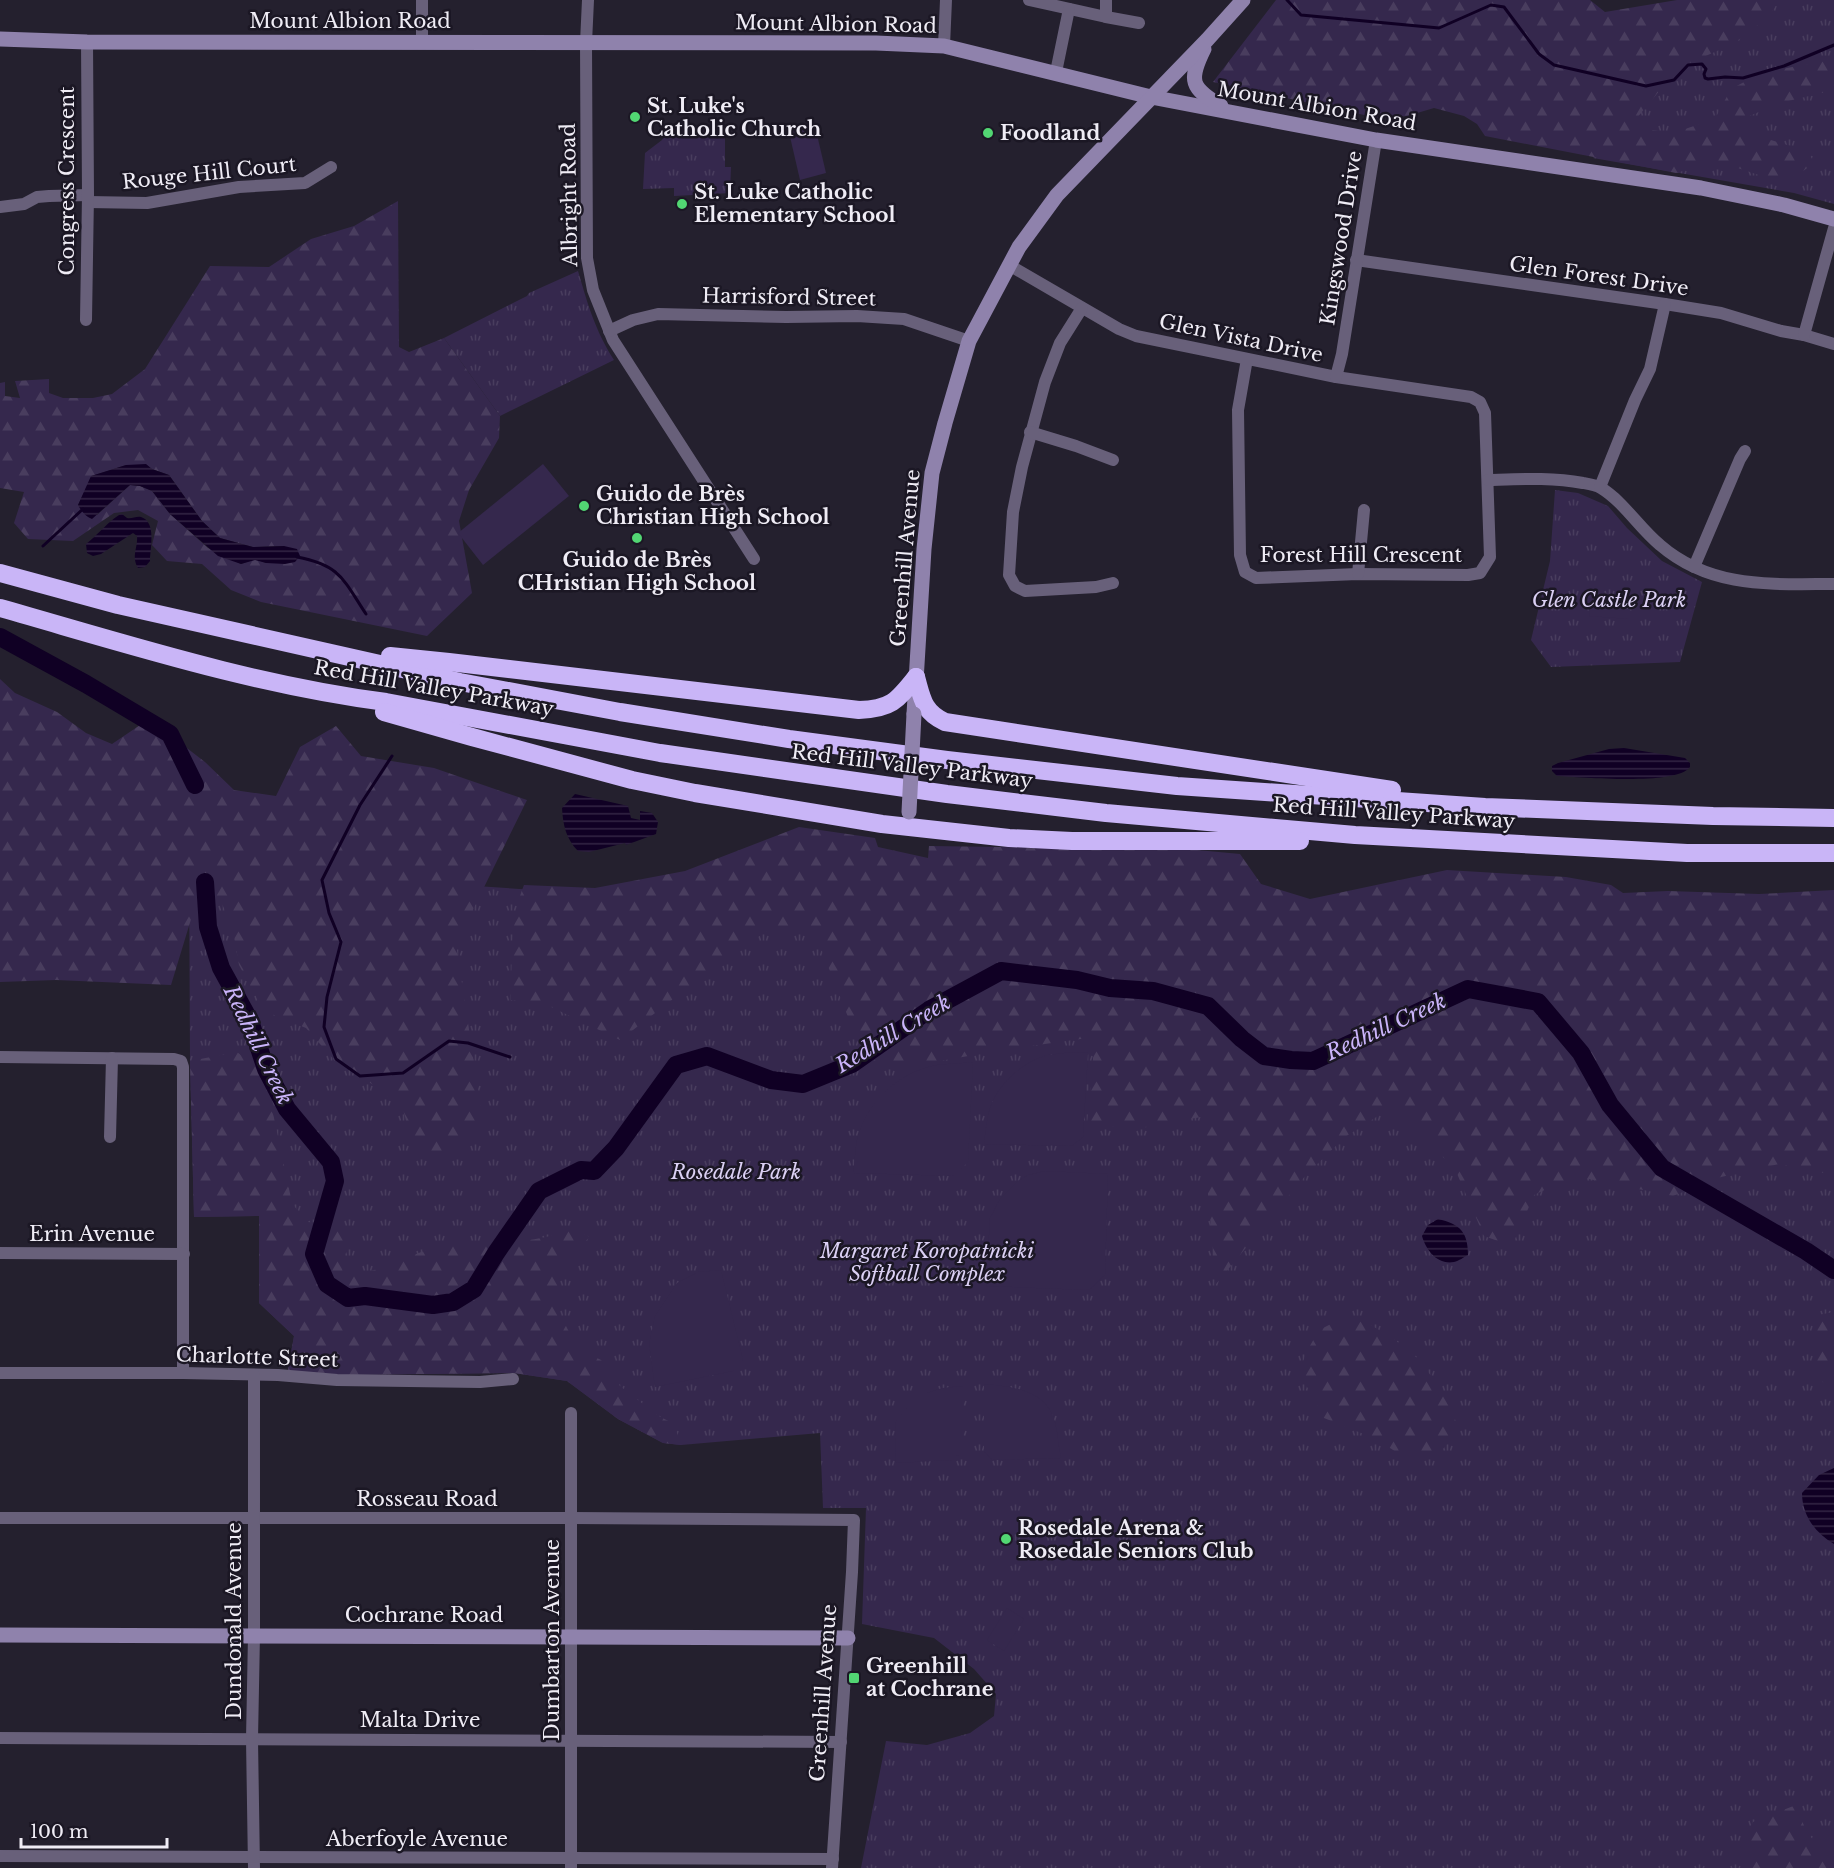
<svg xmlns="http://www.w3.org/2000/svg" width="1834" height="1868" font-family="'Libre Baskerville',serif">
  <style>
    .grass { fill: url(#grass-tufts) }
    .forest { fill: url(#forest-firs); fill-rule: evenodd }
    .pitch { fill: #35284d }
    .water { fill: url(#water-rules) }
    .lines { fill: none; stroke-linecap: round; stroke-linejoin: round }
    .stream { stroke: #100024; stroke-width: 3 }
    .river { stroke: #100024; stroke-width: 18 }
    .street { stroke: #68607a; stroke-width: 12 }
    .secondary { stroke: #8f82ac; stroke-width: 15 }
    .highway { stroke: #c9b5f7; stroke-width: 18 }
    .secondary-bridge { stroke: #8f82ac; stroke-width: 15 }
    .poi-dot { fill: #52d673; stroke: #1b1724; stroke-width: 2 }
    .labels { text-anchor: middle; stroke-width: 5; stroke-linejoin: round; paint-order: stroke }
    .street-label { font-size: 20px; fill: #efecf5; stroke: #1b1724 }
    .poi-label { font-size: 20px; font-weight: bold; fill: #efecf5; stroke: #1b1724; text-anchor: start }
    .park-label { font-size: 20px; font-style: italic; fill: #dbd0f4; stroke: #1b1724 }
    .water-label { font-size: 21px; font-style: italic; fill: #cab4fa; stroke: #1b1724 }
  </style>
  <defs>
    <pattern id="grass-tufts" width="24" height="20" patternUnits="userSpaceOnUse" patternTransform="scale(1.5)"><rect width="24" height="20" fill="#35284d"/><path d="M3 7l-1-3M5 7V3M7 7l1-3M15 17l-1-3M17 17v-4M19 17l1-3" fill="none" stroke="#493d5e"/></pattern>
    <pattern id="forest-firs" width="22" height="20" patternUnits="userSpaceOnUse" patternTransform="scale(1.5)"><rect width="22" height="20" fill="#35284d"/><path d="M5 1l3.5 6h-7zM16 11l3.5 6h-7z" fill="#493d5e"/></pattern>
    <pattern id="water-rules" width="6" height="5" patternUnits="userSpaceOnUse" patternTransform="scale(1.5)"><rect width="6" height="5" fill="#100024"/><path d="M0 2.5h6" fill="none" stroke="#332544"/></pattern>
  </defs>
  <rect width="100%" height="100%" fill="#24202e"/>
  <g class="grass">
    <path d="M 1749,0 L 1834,0 L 1834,204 L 1794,193 L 1593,158 L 1689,46 Z"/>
    <path d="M 725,126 L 725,167 L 731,167 L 730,193 L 674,196 L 674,188 L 643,189 L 645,153 L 662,140 L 667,129 Z"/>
    <path d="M 578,271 C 588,305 595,330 614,360 L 500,416 L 444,338 L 527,296 L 529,293 Z"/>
    <path d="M 1555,490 L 1578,493 L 1608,506 L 1627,528 L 1662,561 L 1702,582 L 1680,662 L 1551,667 L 1531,640 L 1550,561 Z"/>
    <path d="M 189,867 L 745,904 L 1402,1106 L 1834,1113 L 1834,1868 L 861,1868 L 886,1741 L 927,1745 L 970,1733 L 994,1716 L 996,1694 L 974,1669 L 934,1638 L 862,1624 L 866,1508 L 823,1508 L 820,1433 L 681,1445 L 663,1443 L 618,1419 L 567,1381 L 514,1373 L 329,1375 L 288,1370 L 294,1336 L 259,1303 L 259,1216 L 194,1217 L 190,1061 Z"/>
  </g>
  <g class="forest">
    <path d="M 1276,0 L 1590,0 L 1605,12 L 1677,0 L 1780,0 L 1767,18 L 1733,44 L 1685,65 L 1661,89 L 1636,119 L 1652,130 L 1673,133 L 1697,125 L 1717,115 L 1731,89 L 1761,73 L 1834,59 L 1834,90 L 1780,103 L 1747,117 L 1741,131 L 1807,151 L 1814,162 C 1782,193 1762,173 1727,165 C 1711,162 1692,168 1676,173 L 1485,136 L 1477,124 L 1464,116 L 1434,108 L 1407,116 L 1378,118 L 1213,82 Z"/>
    <path d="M 398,201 L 399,347 L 409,352 L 444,338 L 500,416 L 499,438 L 469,490 L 459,521 L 472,593 L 427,636 L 261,602 L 231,590 L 202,564 L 167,561 L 152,545 L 158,521 L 138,510 L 114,513 L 73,541 L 28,539 L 14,523 L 24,492 L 0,488 L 0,383 L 5,382 L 5,396 L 20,398 L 15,381 L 49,379 L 49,393 L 63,398 L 93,398 L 112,394 L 145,369 L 210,266 L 269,267 L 311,239 L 354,226 ZM 126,465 L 146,465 L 152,469 L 169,475 L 202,521 L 220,538 L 253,547 L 284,546 L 295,562 L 266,563 L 255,559 L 241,564 L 208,548 L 170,514 L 152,491 L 140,486 L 130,485 L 97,515 L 78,505 L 92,476 Z"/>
    <path d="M 0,679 L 15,693 L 57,712 L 86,733 L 112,744 L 149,719 L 205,762 L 234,790 L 276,796 L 300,747 L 336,726 L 361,756 L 434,768 L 527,800 L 456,944 L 484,1128 L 447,1160 L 414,1151 L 403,1109 L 375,1086 L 334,1060 L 306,1028 L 264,1011 L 239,965 L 232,925 L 222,904 L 192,916 L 171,985 L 56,980 L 0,982 Z"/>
    <path d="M 799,827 L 875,838 L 878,847 L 928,858 L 929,846 L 1197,850 L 1240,854 L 1261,884 L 1310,899 L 1447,870 L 1566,877 L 1611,885 L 1623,893 L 1668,891 L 1759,894 L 1834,890 L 1834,1175 L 1779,1164 L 1721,1177 L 1673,1196 L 1574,1176 L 1534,1195 L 1512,1246 L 1484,1236 L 1455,1169 L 1392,1107 L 1345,1137 L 1306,1175 L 1216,1284 L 1201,1117 L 1136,1129 L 1087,1124 L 1095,1037 L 1002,1050 L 895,1069 L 863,1055 L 813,928 L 770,929 L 729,956 L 620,1040 L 545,1004 L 511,1000 C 512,964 510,918 524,885 L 595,888 L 685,871 Z"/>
    <path d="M 237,1052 L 259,1069 L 267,1085 L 292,1203 L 306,1222 L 326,1223 L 345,1232 L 349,1246 L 342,1262 L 343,1276 C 378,1274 408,1255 441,1245 C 465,1239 486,1244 510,1242 C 532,1241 553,1236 574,1229 L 590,1237 L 573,1252 L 560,1274 L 559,1312 L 577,1348 L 601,1360 L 620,1386 L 657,1415 L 674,1424 L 681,1445 L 663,1443 L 618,1419 L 567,1381 L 514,1373 L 329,1375 L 288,1370 L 294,1336 L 259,1303 L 259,1216 L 194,1217 L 190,1061 Z"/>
    <path d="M 1834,1312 L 1834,1390 L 1817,1378 L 1812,1316 Z"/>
    <path d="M 1341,1319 L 1365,1322 L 1390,1336 L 1416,1357 L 1440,1387 L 1459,1428 L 1443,1449 L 1404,1457 L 1376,1439 L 1324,1418 L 1306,1385 L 1301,1367 L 1307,1351 L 1319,1330 Z"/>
    <path d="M 1796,1805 C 1805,1826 1807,1847 1834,1845 L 1834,1868 L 1740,1868 L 1748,1850 L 1748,1832 L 1753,1822 Z"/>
  </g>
  <g class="pitch">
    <path d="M 814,122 L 826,173 L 800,180 L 788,128 Z"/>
    <path d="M 543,464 L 569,496 L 483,565 L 458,533 Z"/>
    <path d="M 1590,607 L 1629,609 L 1629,619 L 1589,616 Z"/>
    <path d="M 1072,1052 L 1088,1053 L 1083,1137 L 1072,1146 L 984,1144 C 985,1135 986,1125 988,1116 C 993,1088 1021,1062 1048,1055 C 1056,1054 1064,1053 1072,1052 Z"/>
    <path d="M 973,1062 L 968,1162 L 954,1176 L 853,1173 C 855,1161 855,1147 858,1136 C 868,1102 897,1074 932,1066 C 945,1063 960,1064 973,1062 Z"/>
    <path d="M 1045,1171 L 1108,1174 L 1105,1275 L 1089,1290 L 986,1286 L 990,1218 L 1000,1199 L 1018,1181 L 1028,1175 Z"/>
    <path d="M 721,1270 L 743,1360 L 733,1371 L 655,1387 L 649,1344 L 655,1316 L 677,1283 L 698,1272 Z"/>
    <path d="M 984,1384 C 1009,1386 1042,1389 1053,1416 C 1058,1429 1058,1445 1061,1458 L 992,1460 L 984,1451 Z"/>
    <path d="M 963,1386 L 963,1451 L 952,1460 L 895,1463 L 896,1421 L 907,1408 L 927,1393 L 942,1388 Z"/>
    <path d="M 1007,1608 L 1024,1619 L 1004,1651 L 987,1640 Z"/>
  </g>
  <g class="water">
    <path d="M 146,464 L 152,469 L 169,475 L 202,521 L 220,538 L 253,547 L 284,546 L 297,549 L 300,556 L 295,562 L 285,564 L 266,563 L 255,560 L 241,564 L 218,556 L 170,514 L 152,491 L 140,486 L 130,485 L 92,519 C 85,516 82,512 78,505 L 91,476 L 126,465 Z"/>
    <path d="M 122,514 L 127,518 C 132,519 136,516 141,517 C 157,522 150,549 150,561 L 145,567 L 138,568 C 131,556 138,548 137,536 L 133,533 L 101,554 L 93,556 L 87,553 L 86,544 C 96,537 113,516 122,514 Z"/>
    <path d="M 1624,748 L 1685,758 L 1690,763 L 1690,767 C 1676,786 1582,777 1557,776 L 1552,771 L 1552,766 L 1558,763 L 1609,749 Z"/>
    <path d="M 575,794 L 628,806 L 631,818 L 640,820 L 640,811 L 652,813 L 658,822 L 656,834 L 626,845 L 625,843 L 589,852 L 578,851 C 566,839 563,825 562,808 Z"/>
    <path d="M 1438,1219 C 1460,1224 1468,1232 1468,1255 C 1464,1257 1459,1261 1454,1262 C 1437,1265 1426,1250 1422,1236 L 1428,1225 Z"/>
    <path d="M 1834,1468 L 1834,1544 C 1815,1533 1802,1515 1802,1493 L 1819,1475 Z"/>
  </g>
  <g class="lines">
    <g class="stream">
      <path d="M 1287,0 L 1301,15 L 1439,28 L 1491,5 L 1504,7 L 1539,54 L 1554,65 L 1646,86 L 1674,80 L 1688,65 L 1702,64 L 1706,69 L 1704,74 L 1705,78 L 1708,79 L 1725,77 L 1743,78 L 1784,66 L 1834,45"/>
      <path d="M 43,546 L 83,509"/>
      <path d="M 297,557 C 340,565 343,579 366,614"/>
      <path d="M 392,756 L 360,805 L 322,880 L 329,913 L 341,942 L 327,997 L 324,1027 L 336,1059 L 360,1076 L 403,1073 L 449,1041 L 468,1043 L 510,1057"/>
    </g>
    <g class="river">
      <path d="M 0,637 L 86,684 L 170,734 L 195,785"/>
      <path d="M 205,882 L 208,927 L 221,968 L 250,1021 L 266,1069 L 287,1109 L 331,1162 L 335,1181 L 314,1254 L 327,1284 L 348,1298 L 365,1296 L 433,1305 L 453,1302 L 474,1289 L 496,1253 L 539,1191 L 581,1170 L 594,1171 L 616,1148 L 676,1065 L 707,1056 L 771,1080 L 803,1084 L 852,1064 L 929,1010 L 1001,971 L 1077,980 L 1110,988 L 1153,991 L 1208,1006 L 1242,1039 L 1264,1056 L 1291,1060 L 1313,1061 L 1468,989 L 1538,1002 L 1581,1053 L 1610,1105 L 1662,1168 L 1806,1251 L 1834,1270"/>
    </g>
    <g class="street">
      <path d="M 422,0 L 422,42"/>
      <path d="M 588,0 L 586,43 L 587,258 L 593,290 L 613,340 L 754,559"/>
      <path d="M 1029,0 L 1106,17 L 1139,23"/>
      <path d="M 1106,17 L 1106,0"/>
      <path d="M 944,46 L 946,0"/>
      <path d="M 1056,72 L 1069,9"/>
      <path d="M 88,202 L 147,203 L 239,187 L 305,183 L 331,167"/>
      <path d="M 0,207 L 24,204 L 37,197 L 49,196 L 88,195"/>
      <path d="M 1356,260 L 1665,304 L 1721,313 L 1781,331 L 1804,335 L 1834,344"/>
      <path d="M 1009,265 L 1119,329 L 1136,336 L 1336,377 L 1471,397 L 1480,402 L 1485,413 L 1490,557 L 1480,573 L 1468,575 L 1358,574 L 1256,578 L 1245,572 L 1240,555 L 1238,410 L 1247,359"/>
      <path d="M 1082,308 L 1060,343 L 1045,382 L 1022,467 L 1013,512 L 1009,575 L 1015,586 L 1025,591 L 1096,587 L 1113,583"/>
      <path d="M 86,320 L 88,195 L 87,42"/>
      <path d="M 609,331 L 633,320 L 658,314 L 786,317 L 857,316 L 904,319 L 969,341"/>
      <path d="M 1804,335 L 1834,228"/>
      <path d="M 1336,377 L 1342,354 L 1376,140"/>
      <path d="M 1030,432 L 1076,446 L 1113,460"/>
      <path d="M 1488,480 C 1520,479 1552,477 1583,483 C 1589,484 1596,485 1601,488 C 1624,502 1639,528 1660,545 C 1711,589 1771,584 1834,584"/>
      <path d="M 1600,487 L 1635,400 L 1650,369 L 1665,304"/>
      <path d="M 1694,567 L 1740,459 L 1745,451"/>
      <path d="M 1358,574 L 1364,510"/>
      <path d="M 0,1057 L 174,1059 L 181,1061 L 183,1067 L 183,1373"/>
      <path d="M 110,1137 L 112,1058"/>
      <path d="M 0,1253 L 184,1254"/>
      <path d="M 0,1373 L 183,1373 L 278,1375 L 337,1380 L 480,1382 L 513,1379"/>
      <path d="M 0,1518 L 572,1518 L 854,1520 L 852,1572 L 832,1868"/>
      <path d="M 0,1738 L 841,1742"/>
      <path d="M 0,1856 L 833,1859"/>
      <path d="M 254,1868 L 252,1739 L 254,1635 L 254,1375"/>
      <path d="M 571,1868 L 571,1413"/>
    </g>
    <g class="secondary">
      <path d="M 0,39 L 87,42 L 876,43 L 944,46 L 1151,97 L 1376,140 L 1701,188 L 1784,205 L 1834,219"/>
      <path d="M 1204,49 C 1188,81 1191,88 1221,106"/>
      <path d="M 914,714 L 924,549 L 932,473 L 945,423 L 969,341 L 1019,247 L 1057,195 L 1207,40 L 1243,0"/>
      <path d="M 0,1635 L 848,1638"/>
    </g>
    <g class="highway">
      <path d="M 0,573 L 118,605 L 460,682 L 620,712 L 789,739 L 947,760 L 1177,786 L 1485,807 L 1713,816 L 1834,818"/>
      <path d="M 0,608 C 127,644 254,685 386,702 L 660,753 L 947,794 L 1106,813 L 1355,835 L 1687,853 L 1834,853"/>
      <path d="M 390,656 L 449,662 L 859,710 C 891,709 897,701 916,677"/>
      <path d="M 916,677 C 922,698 923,712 945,722 L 1392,790"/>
      <path d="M 384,712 L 472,737 L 632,780 L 695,793 L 882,824 L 1009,838 L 1072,841 L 1300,841"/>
    </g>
    <path class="secondary-bridge" d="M 909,812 L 914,714"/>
  </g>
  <g class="poi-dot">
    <circle cx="635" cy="117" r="6"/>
    <circle cx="988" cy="133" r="6"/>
    <circle cx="682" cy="204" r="6"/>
    <circle cx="584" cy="506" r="6"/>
    <circle cx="637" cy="538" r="6"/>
    <circle cx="1006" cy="1539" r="6"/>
    <rect x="848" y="1672" width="12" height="12" rx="3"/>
  </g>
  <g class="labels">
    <g class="street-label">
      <text x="350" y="28">Mount Albion Road</text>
      <text transform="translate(836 24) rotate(1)" y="7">Mount Albion Road</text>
      <text transform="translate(1317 106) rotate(10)" y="7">Mount Albion Road</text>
      <text transform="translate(209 173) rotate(-6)" y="7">Rouge Hill Court</text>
      <text transform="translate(67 181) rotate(-90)" y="7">Congress Crescent</text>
      <text transform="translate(569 195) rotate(-91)" y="7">Albright Road</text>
      <text transform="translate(1341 238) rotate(-81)" y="7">Kingswood Drive</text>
      <text transform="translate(1599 276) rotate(8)" y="7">Glen Forest Drive</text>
      <text transform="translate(789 297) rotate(1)" y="7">Harrisford Street</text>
      <text transform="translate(1241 338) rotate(12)" y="7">Glen Vista Drive</text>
      <text x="1361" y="562">Forest Hill Crescent</text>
      <text transform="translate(905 558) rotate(-85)" y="7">Greenhill Avenue</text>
      <text transform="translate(434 688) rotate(10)" y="7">Red Hill Valley Parkway</text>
      <text transform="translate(912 766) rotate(7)" y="7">Red Hill Valley Parkway</text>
      <text transform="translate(1394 813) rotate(4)" y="7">Red Hill Valley Parkway</text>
      <text x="92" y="1241">Erin Avenue</text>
      <text transform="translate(257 1357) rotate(2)" y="7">Charlotte Street</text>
      <text x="427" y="1506">Rosseau Road</text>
      <text x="424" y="1622">Cochrane Road</text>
      <text transform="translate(234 1621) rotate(-90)" y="7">Dundonald Avenue</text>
      <text transform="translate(552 1640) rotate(-90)" y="7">Dumbarton Avenue</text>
      <text transform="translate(823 1693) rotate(-86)" y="7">Greenhill Avenue</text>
      <text x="420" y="1727">Malta Drive</text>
      <text x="417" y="1846">Aberfoyle Avenue</text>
    </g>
    <g class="poi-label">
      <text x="647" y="113">St. Luke's<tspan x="647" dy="23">Catholic Church</tspan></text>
      <text x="1000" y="140">Foodland</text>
      <text x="694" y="199">St. Luke Catholic<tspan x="694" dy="23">Elementary School</tspan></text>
      <text x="596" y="501">Guido de Brès<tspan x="596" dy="23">Christian High School</tspan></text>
      <text x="637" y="567" text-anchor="middle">Guido de Brès<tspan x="637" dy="23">CHristian High School</tspan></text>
      <text x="1018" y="1535">Rosedale Arena &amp;<tspan x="1018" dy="23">Rosedale Seniors Club</tspan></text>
      <text x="866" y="1673">Greenhill<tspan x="866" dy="23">at Cochrane</tspan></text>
    </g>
    <g class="park-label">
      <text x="1609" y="607">Glen Castle Park</text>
      <text x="736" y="1179">Rosedale Park</text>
      <text x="927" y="1258">Margaret Koropatnicki<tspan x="927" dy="23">Softball Complex</tspan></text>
    </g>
    <g class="water-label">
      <text transform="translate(1386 1027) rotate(-25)" y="7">Redhill Creek</text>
      <text transform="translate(893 1034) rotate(-31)" y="7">Redhill Creek</text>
      <text transform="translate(258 1045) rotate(64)" y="7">Redhill Creek</text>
    </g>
  </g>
  <path d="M21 1838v9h146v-9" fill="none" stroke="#efecf5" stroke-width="3"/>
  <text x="30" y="1838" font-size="18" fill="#efecf5" stroke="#1b1724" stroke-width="4.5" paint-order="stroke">100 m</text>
</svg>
